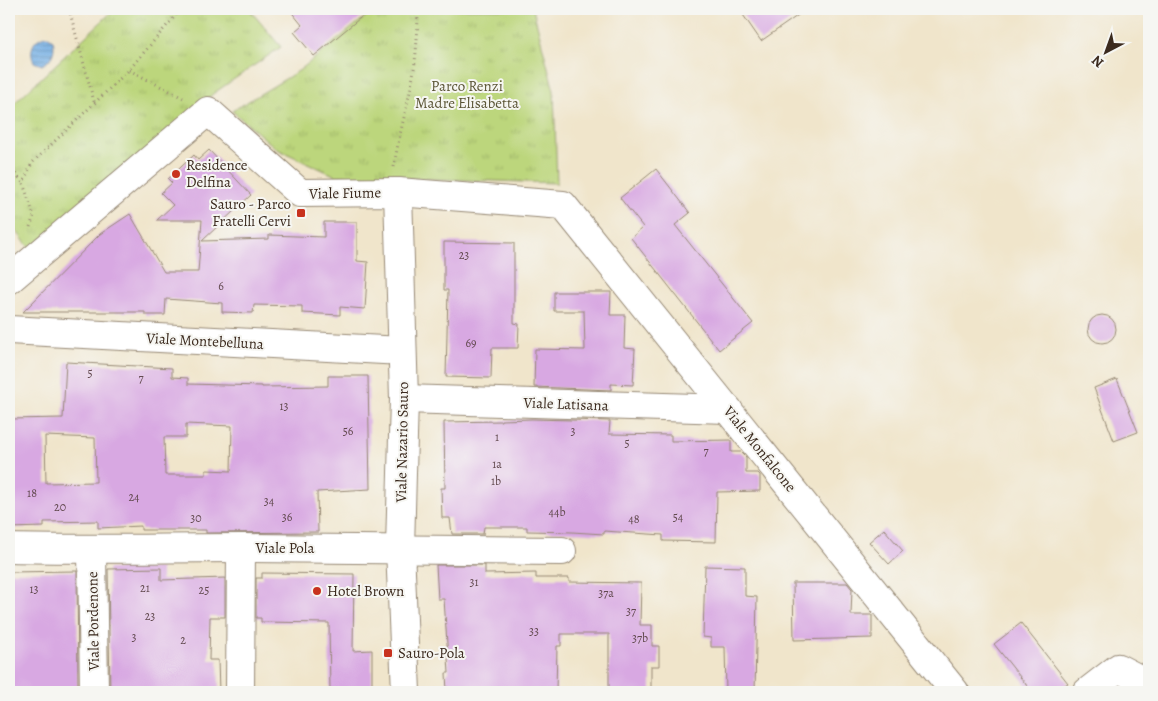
<svg xmlns="http://www.w3.org/2000/svg" width="1158" height="701" font-family="Alegreya,serif">
  <style>
    .park { fill: url(#park-tufts); stroke: #7c804d }
    .water { fill: url(#water-rules); stroke: #586c82 }
    .building { fill: #d8a8e2; fill-rule: evenodd }
    .lines { fill: none; stroke-linecap: round; stroke-linejoin: round }
    .minor-casing { stroke: #968874; stroke-width: 30 }
    .path { stroke: #968874; stroke-width: 3; stroke-dasharray: 1 4; stroke-linecap: butt }
    .minor { stroke: #fff; stroke-width: 28 }
    .poi-dot { fill: #c8321e; stroke: #f6f6f2; stroke-width: 2 }
    .labels { text-anchor: middle; stroke-width: 4; stroke-linejoin: round; paint-order: stroke }
    .number-label { font-size: 12px; fill: #624a4f }
    .park-label { font-size: 15px; fill: #5b5536; stroke: #f6f6f2 }
    .poi-label { font-size: 15px; fill: #3b2a1e; stroke: #f6f6f2; text-anchor: start }
    .street-label { font-size: 15px; fill: #3b2a1e; stroke: #f6f6f2 }
  </style>
  <defs>
    <pattern id="park-tufts" width="24" height="20" patternUnits="userSpaceOnUse" patternTransform="scale(1.25)"><rect width="24" height="20" fill="#bcd67c"/><path d="M3 7l-1-3M5 7V3M7 7l1-3M15 17l-1-3M17 17v-4M19 17l1-3" fill="none" stroke="#a2b86b"/></pattern>
    <pattern id="water-rules" width="6" height="5" patternUnits="userSpaceOnUse" patternTransform="scale(1.25)"><rect width="6" height="5" fill="#74afe5"/><path d="M0 2.5h6" fill="none" stroke="#608fb9"/></pattern>
  </defs>
  <rect width="100%" height="100%" fill="#f6f6f2"/>
  <filter id="ink" filterUnits="userSpaceOnUse"><feTurbulence type="fractalNoise" baseFrequency=".02" numOctaves="2"/><feDisplacementMap in="SourceGraphic" scale="10" xChannelSelector="R" yChannelSelector="G"/><feConvolveMatrix kernelMatrix="1 2 1 2 8 2 1 2 1" color-interpolation-filters="sRGB"/></filter>
  <filter id="wash" filterUnits="userSpaceOnUse"><feTurbulence type="fractalNoise" baseFrequency=".0096" numOctaves="4" result="noise"/><feDisplacementMap in="SourceGraphic" scale="20" xChannelSelector="R" yChannelSelector="G"/><feGaussianBlur stdDeviation="1.12" result="paint"/><feColorMatrix in="noise" values="0 0 0 0 0 0 0 0 0 0 0 0 0 0 0 0 0 1.4 0 .05"/><feComposite in="paint" operator="in"/></filter>
  <g filter="url(#wash)">
    <rect width="100%" height="100%" fill="#f0e5cb"/>
    <g class="park">
      <path d="M 115,9 L 249,9 L 281,47 L 214,93 L 30,249 L 9,221 L 9,108 Z"/>
      <path d="M 375,9 L 533,9 L 554,91 L 557,183 L 336,176 L 277,149 L 232,111 L 300,70 Z"/>
    </g>
    <path class="water" d="M 47,36 L 53,40 C 56,51 52,60 42,65 L 34,62 C 28,50 34,37 47,36 Z"/>
    <g id="blocks">
      <g class="building">
        <path d="M 289,9 L 371,9 L 314,56 L 294,32 L 302,25 Z"/>
        <path d="M 739,9 L 807,9 L 761,41 Z"/>
        <path d="M 209,150 L 251,195 L 202,241 L 269,239 L 269,235 L 324,237 L 324,222 L 357,222 L 357,261 L 368,262 L 365,309 L 340,307 L 340,315 L 302,313 L 302,306 L 254,305 L 253,313 L 222,312 L 222,303 L 166,299 L 165,315 L 145,315 L 145,312 L 23,312 L 100,234 L 130,214 L 164,272 L 198,272 L 202,220 L 157,220 L 173,205 L 161,193 L 172,183 L 168,179 L 194,155 L 198,160 Z"/>
        <path d="M 656,169 L 690,213 L 675,225 L 753,323 L 719,350 L 631,238 L 643,227 L 620,198 Z"/>
        <path d="M 444,242 L 514,243 L 514,323 L 519,324 L 518,348 L 492,348 L 491,378 L 446,377 L 448,290 L 444,290 Z"/>
        <path d="M 554,292 L 611,292 L 610,315 L 625,315 L 624,348 L 635,349 L 633,385 L 611,384 L 611,390 L 534,387 L 535,349 L 585,350 L 584,311 L 554,311 Z"/>
        <circle cx="1102" cy="329" r="14"/>
        <path d="M 66,362 L 172,368 L 172,377 L 188,378 L 188,384 L 262,386 L 262,387 L 328,386 L 328,376 L 368,376 L 370,489 L 317,492 L 318,532 L 206,533 L 206,530 L 141,530 L 141,526 L 98,528 L 98,521 L 44,522 L 44,527 L 9,528 L 9,419 L 63,418 ZM 186,424 L 232,426 L 231,471 L 206,470 L 206,475 L 165,475 L 164,437 L 186,437 ZM 45,436 L 95,438 L 96,482 L 46,483 Z"/>
        <path d="M 1117,379 L 1138,432 L 1114,441 L 1094,388 Z"/>
        <path d="M 532,419 L 610,421 L 609,434 L 671,435 L 671,441 L 731,440 L 731,452 L 741,452 L 746,457 L 746,473 L 758,473 L 760,475 L 760,491 L 717,492 L 716,542 L 663,541 L 663,535 L 604,531 L 604,534 L 572,532 L 527,531 L 527,527 L 484,527 L 483,534 L 452,534 L 450,518 L 442,518 L 441,488 L 445,488 L 444,422 L 501,421 L 501,420 Z"/>
        <path d="M 884,529 L 903,551 L 889,564 L 869,542 Z"/>
        <path d="M 436,565 L 485,565 L 485,574 L 536,573 L 536,578 L 569,578 L 569,582 L 641,583 L 640,625 L 652,625 L 652,646 L 659,646 L 659,666 L 651,666 L 651,692 L 609,692 L 609,634 L 561,634 L 561,646 L 557,646 L 556,692 L 447,692 L 446,673 L 449,673 L 444,599 L 438,599 Z"/>
        <path d="M 705,566 L 745,567 L 745,596 L 757,597 L 755,692 L 726,692 L 725,647 L 711,647 L 711,638 L 703,637 Z"/>
        <path d="M 161,568 L 161,580 L 225,578 L 225,617 L 210,617 L 209,660 L 218,660 L 219,692 L 110,692 L 108,569 Z"/>
        <path d="M 77,571 L 78,692 L 9,692 L 9,572 Z"/>
        <path d="M 262,573 L 354,574 L 353,651 L 372,650 L 372,692 L 330,692 L 329,623 L 261,622 L 261,618 L 256,618 L 256,578 L 262,578 Z"/>
        <path d="M 793,583 L 847,583 L 852,589 L 851,615 L 872,615 L 872,638 L 794,640 Z"/>
        <path d="M 1021,623 L 1068,683 L 1055,692 L 1032,692 L 994,644 Z"/>
      </g>
    </g>
  </g>
  <g filter="url(#ink)">
    <use href="#blocks" fill-opacity="0" stroke="#968874" stroke-width="1"/>
    <g class="lines">
      <defs>
        <g id="minor">
          <path d="M 398,192 L 404,399 L 400,548 L 406,692"/>
          <path d="M 9,280 L 208,111 L 300,193 L 398,192 L 563,205 L 955,692"/>
          <path d="M 9,330 L 402,351"/>
          <path d="M 404,399 L 728,409"/>
          <path d="M 9,548 C 87,550 165,548 244,548 C 350,548 456,549 562,551"/>
          <path d="M 92,550 L 94,692"/>
          <path d="M 240,692 L 241,548"/>
          <path d="M 1087,692 L 1118,668 L 1149,684"/>
        </g>
      </defs>
      <use href="#minor" class="minor-casing"/>
      <g class="path">
        <path d="M 69,9 L 95,105"/>
        <path d="M 129,70 L 183,98"/>
        <path d="M 9,166 L 23,183"/>
        <path d="M 394,167 C 398,140 405,114 411,87 C 416,62 418,34 418,9"/>
        <path d="M 30,227 L 34,216 L 23,183 L 32,163 L 129,70 L 181,9"/>
      </g>
      <use href="#minor" class="minor"/>
    </g>
  </g>
  <g class="poi-dot">
    <circle cx="176" cy="174" r="5"/>
    <rect x="296" y="208" width="10" height="10" rx="2.5"/>
    <circle cx="317" cy="591" r="5"/>
    <rect x="383" y="648" width="10" height="10" rx="2.5"/>
  </g>
  <g class="labels">
    <g class="number-label">
      <text x="464" y="259">23</text>
      <text x="221" y="290">6</text>
      <text x="471" y="347">69</text>
      <text x="90" y="377">5</text>
      <text x="141" y="382">7</text>
      <text x="284" y="410">13</text>
      <text x="348" y="435">56</text>
      <text x="573" y="435">3</text>
      <text x="497" y="441">1</text>
      <text x="627" y="447">5</text>
      <text x="706" y="455">7</text>
      <text x="497" y="468">1a</text>
      <text x="496" y="485">1b</text>
      <text x="32" y="497">18</text>
      <text x="134" y="501">24</text>
      <text x="269" y="505">34</text>
      <text x="60" y="511">20</text>
      <text x="557" y="516">44b</text>
      <text x="287" y="521">36</text>
      <text x="678" y="521">54</text>
      <text x="196" y="522">30</text>
      <text x="634" y="523">48</text>
      <text x="474" y="586">31</text>
      <text x="145" y="592">21</text>
      <text x="34" y="593">13</text>
      <text x="204" y="594">25</text>
      <text x="606" y="597">37a</text>
      <text x="631" y="615">37</text>
      <text x="150" y="620">23</text>
      <text x="534" y="635">33</text>
      <text x="134" y="641">3</text>
      <text x="640" y="642">37b</text>
      <text x="183" y="644">2</text>
    </g>
    <g class="park-label">
      <text x="467" y="91">Parco Renzi<tspan x="467" dy="17">Madre Elisabetta</tspan></text>
    </g>
    <g class="poi-label">
      <text x="186" y="170">Residence<tspan x="186" dy="17">Delfina</tspan></text>
      <text x="291" y="209" text-anchor="end">Sauro - Parco<tspan x="291" dy="17">Fratelli Cervi</tspan></text>
      <text x="327" y="596">Hotel Brown</text>
      <text x="398" y="658">Sauro-Pola</text>
    </g>
    <g class="street-label">
      <text transform="translate(345 193) rotate(-1)" y="5">Viale Fiume</text>
      <text transform="translate(205 341) rotate(3)" y="5">Viale Montebelluna</text>
      <text transform="translate(566 404) rotate(2)" y="5">Viale Latisana</text>
      <text transform="translate(402 442) rotate(-89)" y="5">Viale Nazario Sauro</text>
      <text transform="translate(760 449) rotate(51)" y="5">Viale Monfalcone</text>
      <text x="285" y="553">Viale Pola</text>
      <text transform="translate(93 621) rotate(-91)" y="5">Viale Pordenone</text>
    </g>
  </g>
  <rect width="1158" height="701" fill="none" stroke="#f6f6f2" stroke-width="30"/>
  <g transform="translate(1106 52) rotate(221)" stroke="#f6f6f2" stroke-width="4" paint-order="stroke">
  <path d="M0-4L9 19L0 12L-9 19Z" fill="#3b2a1e"/>
  <text y="-8" font-size="14" font-weight="bold" text-anchor="middle" fill="#3b2a1e">N</text>
  </g>
</svg>
